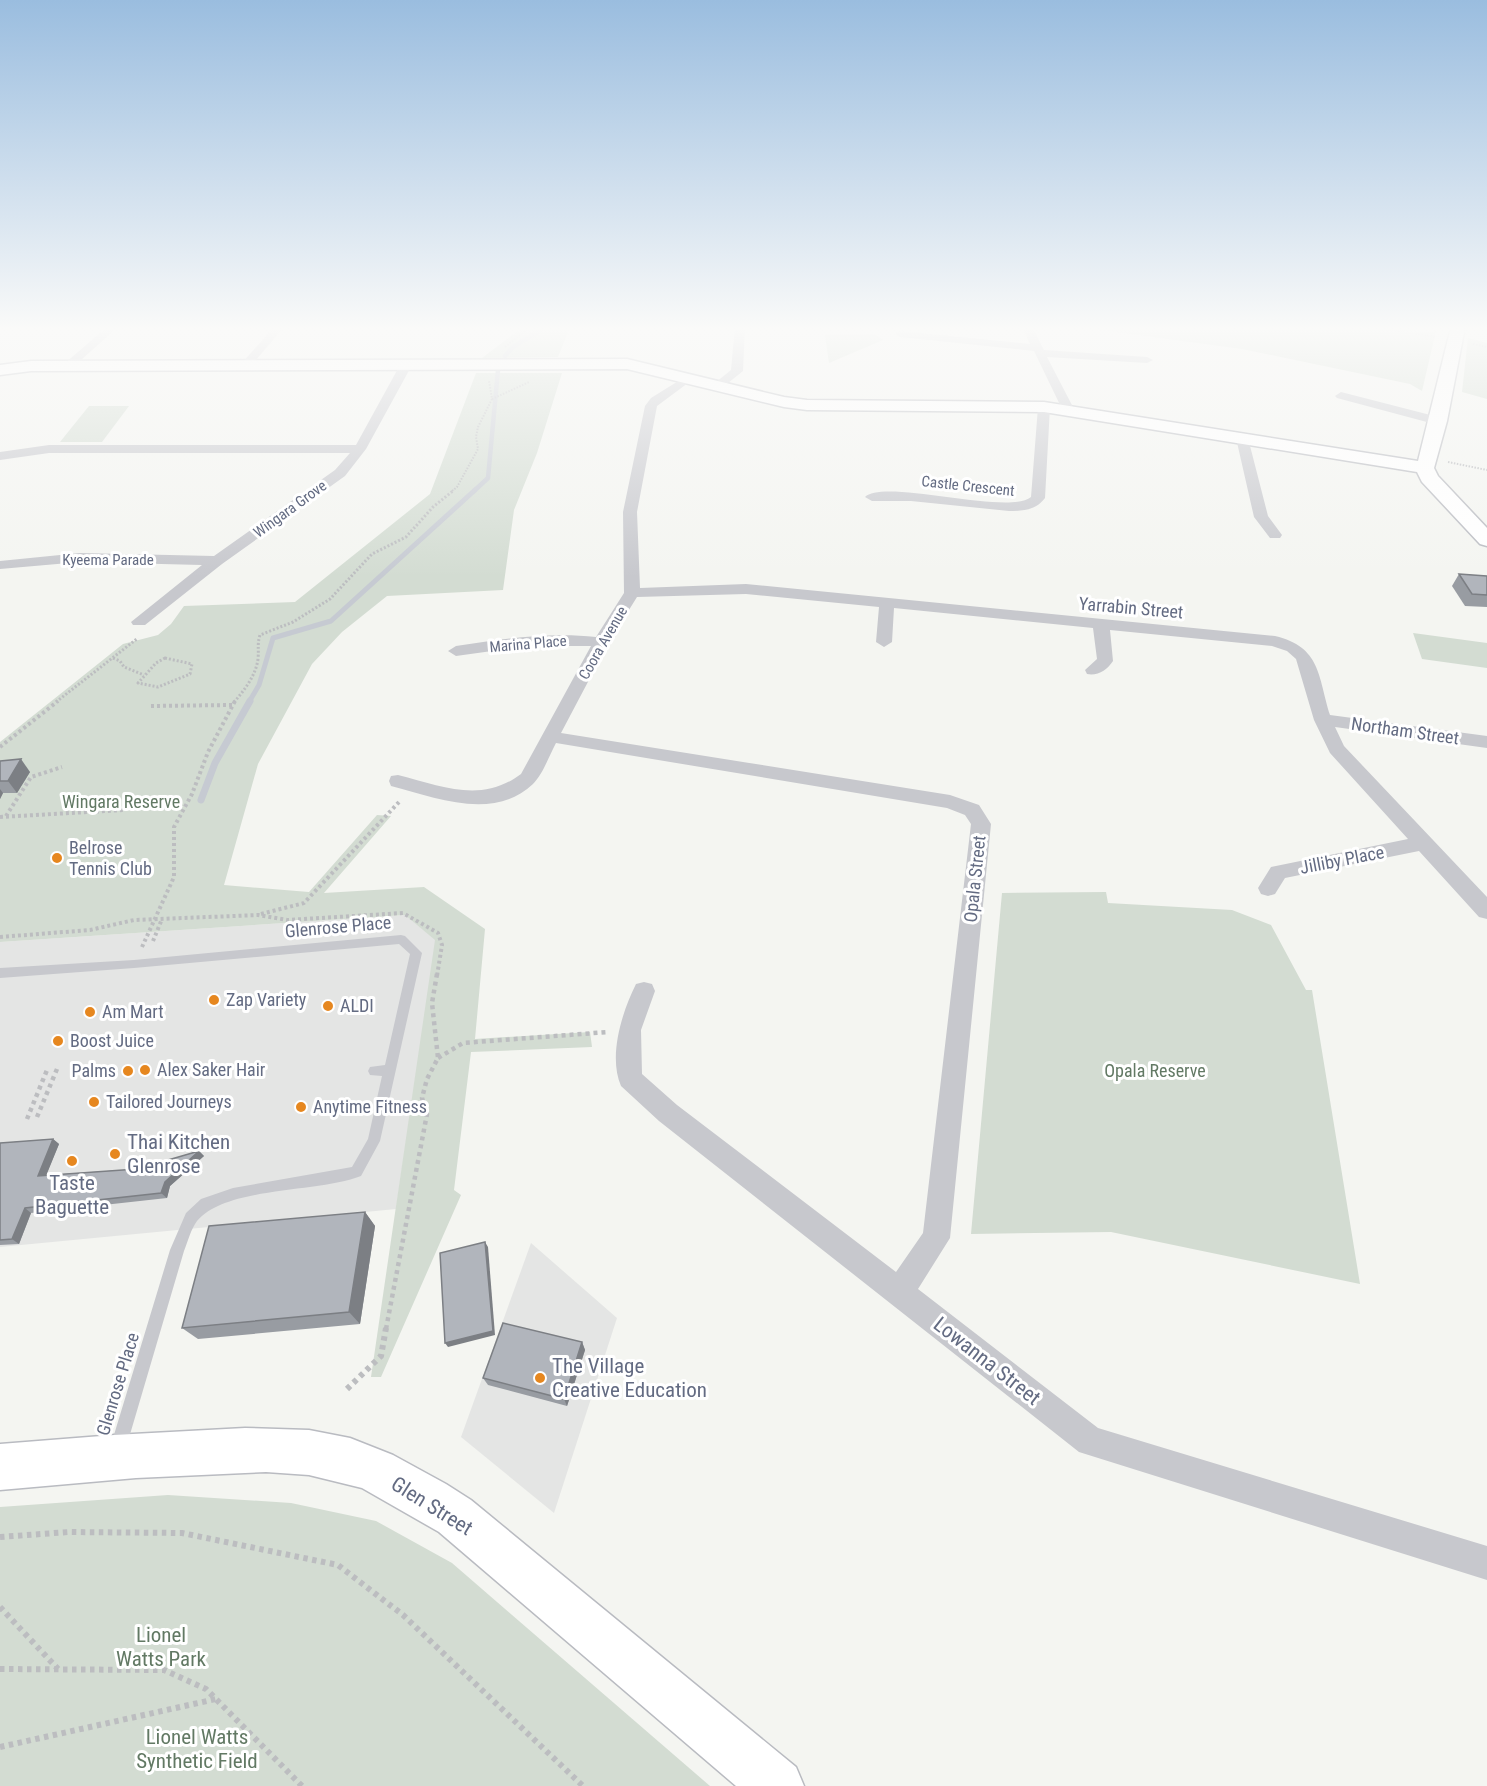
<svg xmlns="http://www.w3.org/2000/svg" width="1487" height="1786" font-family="'Roboto Condensed',sans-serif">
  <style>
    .built { fill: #e4e5e4 }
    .green { fill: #d3dcd2 }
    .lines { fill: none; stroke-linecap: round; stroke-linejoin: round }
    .stream-far2 { stroke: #c6cad2; stroke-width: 4.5 }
    .stream-far1 { stroke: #c6cad2; stroke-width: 5 }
    .stream { stroke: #c6cad2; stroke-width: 7 }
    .secondary-casing { stroke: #b9bbc1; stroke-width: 3 }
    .path-far4 { stroke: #bcbdc0; stroke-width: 2; stroke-dasharray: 1.5 1.5; stroke-linecap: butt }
    .path-far3 { stroke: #bcbdc0; stroke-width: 3; stroke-dasharray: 2 2; stroke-linecap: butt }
    .path-far2 { stroke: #bcbdc0; stroke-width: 4; stroke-dasharray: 3 3; stroke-linecap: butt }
    .path-far1 { stroke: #bcbdc0; stroke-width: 4.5; stroke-dasharray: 4 4; stroke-linecap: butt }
    .path { stroke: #bcbdc0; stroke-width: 6; stroke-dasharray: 4.5 4.5; stroke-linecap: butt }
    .lane { fill: #c7c8cd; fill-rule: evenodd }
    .street { fill: #c7c8cd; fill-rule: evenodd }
    .secondary { fill: #fff; fill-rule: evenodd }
    .wall { fill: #989ca2 }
    .shaded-wall { fill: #7c7f84 }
    .building { fill: #b1b5bc; stroke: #7c7f84; stroke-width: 1.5 }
    .poi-dot { fill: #e6871f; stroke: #fff; stroke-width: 2 }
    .labels { text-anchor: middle; stroke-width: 6; stroke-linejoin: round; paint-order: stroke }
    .far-street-label { font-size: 15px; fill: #636b82; stroke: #fff }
    .street-label { font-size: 18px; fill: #636b82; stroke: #fff }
    .park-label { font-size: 18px; fill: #627964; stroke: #fff }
    .poi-label { font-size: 18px; fill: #636b82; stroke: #fff; text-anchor: start }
    .near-poi-label { font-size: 21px; fill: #636b82; stroke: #fff; text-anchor: start }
    .near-street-label { font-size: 21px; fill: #636b82; stroke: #fff }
    .near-park-label { font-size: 21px; fill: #627964; stroke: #fff }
  </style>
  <rect width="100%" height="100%" fill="#f4f5f1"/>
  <g class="built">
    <path d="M 405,915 L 436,940 L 396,1209 L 0,1247 L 0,942 Z"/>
    <path d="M 531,1243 L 617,1318 L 554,1513 L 461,1437 Z"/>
  </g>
  <g class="green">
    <path d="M 523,327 L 570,327 L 558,357 L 482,358 Z"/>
    <path d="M 1079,327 L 1394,327 L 1424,332 L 1436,331 L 1422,391 L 1410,384 L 1242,349 Z"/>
    <path d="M 875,334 L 883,340 L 829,363 L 825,335 Z"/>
    <path d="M 1468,338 L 1487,343 L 1487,399 L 1462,392 Z"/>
    <path d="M 476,373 L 562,373 L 537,453 L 514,510 L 503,590 L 387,596 L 342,632 L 312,664 L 258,764 L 224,885 L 309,892 L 377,815 L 391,816 L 324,893 L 424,887 L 485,929 L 475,1039 L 590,1032 L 592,1047 L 471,1052 L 454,1190 L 461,1195 L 381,1377 L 371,1377 L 435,940 L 405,915 L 0,942 L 0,742 L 123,644 L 158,635 L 171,624 L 184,606 L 295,602 L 430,494 Z"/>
    <path d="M 89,406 L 129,406 L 102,442 L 60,442 Z"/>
    <path d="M 1413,633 L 1487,643 L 1487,668 L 1422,659 Z"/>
    <path d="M 1106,892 L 1108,903 L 1232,910 L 1271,925 L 1306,990 L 1312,990 L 1360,1284 L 1111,1232 L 971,1234 L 1002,893 Z"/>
    <path d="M 168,1495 L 291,1503 L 376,1521 L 452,1563 L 710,1786 L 0,1786 L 0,1507 Z"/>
  </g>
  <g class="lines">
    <g class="stream-far2">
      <path d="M 505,356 L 513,347 L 545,327"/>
      <path d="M 474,491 L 488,478 L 498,370"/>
    </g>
    <path class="stream-far1" d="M 249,702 L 259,685 L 273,638 L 331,621 L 475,490"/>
    <path class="stream" d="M 201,800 L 215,763 L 250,701"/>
    <defs>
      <g id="secondary">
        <path d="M 1451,327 L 1465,327 L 1447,421 L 1434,468 L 1438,476 L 1487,528 L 1487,546 L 1480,544 L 1422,482 L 1417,472 L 1044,412 L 807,410 L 784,407 L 627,369 L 31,371 L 0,375 L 0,365 L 31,361 L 627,359 L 784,397 L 807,400 L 1044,402 L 1418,461 Z"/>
        <path d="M 245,1428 L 309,1430 L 350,1438 L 393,1455 L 446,1484 L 471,1500 L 796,1767 L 804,1786 L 736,1786 L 439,1532 L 362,1488 L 309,1475 L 266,1472 L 136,1478 L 0,1490 L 0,1444 L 114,1435 Z"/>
      </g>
    </defs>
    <use href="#secondary" class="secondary-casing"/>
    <g class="path-far4">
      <path d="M 1374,327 L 1436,337"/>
      <path d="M 1473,344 L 1487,347"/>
      <path d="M 505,347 L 530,327"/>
      <path d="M 492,399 L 529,382"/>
      <path d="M 1448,462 L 1487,470"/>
      <path d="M 452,491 L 457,487 L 478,449 L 476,437 L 478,427 L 492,399 L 489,381"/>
    </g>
    <g class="path-far3">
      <path d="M 113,658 L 120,661 L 124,667 L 144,675"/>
      <path d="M 165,658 L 192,664 L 190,674 L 158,687 L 138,683 L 156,663 Z"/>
      <path d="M 56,702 L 138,638"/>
      <path d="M 234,702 C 244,691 256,675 258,659 C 259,650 257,644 260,635 L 293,622 L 330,599 L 372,554 L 406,537 L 433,507 L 454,490"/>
    </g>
    <g class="path-far2">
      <path d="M 151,706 L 232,705"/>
      <path d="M 0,747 L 58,701"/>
      <path d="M 6,816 L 31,777 L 62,767"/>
      <path d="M 0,817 L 124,810"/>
      <path d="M 261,914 L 304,903 L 400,801"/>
      <path d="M 0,937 L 90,930 L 134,920 L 258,915 L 287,920 L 403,913 L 438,933 L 442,945 L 437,976"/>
      <path d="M 153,941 L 162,919"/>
      <path d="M 142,947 L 174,877 L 174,827 L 192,794 L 208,752 L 235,701"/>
    </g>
    <g class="path-far1">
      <path d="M 438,1058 L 463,1043 L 608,1032"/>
      <path d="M 37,1117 L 57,1069"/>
      <path d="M 27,1119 L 47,1070"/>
      <path d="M 386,1329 L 427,1114 L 422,1098 L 427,1079 L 438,1058 L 432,1003 L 437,974"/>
    </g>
    <g class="path">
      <path d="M 347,1389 L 381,1356 L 386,1328"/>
      <path d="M 0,1537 L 69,1532 L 182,1533 L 338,1565 L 403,1615 L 583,1786"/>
      <path d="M 0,1607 L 58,1669"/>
      <path d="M 0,1669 L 164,1670 L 206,1689 L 302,1786"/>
      <path d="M 0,1747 L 216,1699"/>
    </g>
    <path class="lane" d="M 401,935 L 405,936 L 422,953 L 380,1141 L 361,1176 C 318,1193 227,1186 197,1221 C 191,1229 188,1241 184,1251 L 126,1448 L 124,1454 L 118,1456 L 112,1454 L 110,1448 L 170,1250 L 186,1213 L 201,1199 L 233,1188 L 352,1167 L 368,1139 L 382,1076 L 370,1075 L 368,1071 L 370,1067 L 385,1065 L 410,954 L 399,944 L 134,968 L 0,978 L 0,968 L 134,960 Z"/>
    <g class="street">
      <path d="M 107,327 L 118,327 L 72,368 L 64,368 L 64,364 Z"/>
      <path d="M 274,327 L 284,327 L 249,368 L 241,368 L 241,364 Z"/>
      <path d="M 735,327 L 745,327 L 743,371 L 723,387 L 715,387 L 715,383 L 731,370 Z"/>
      <path d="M 1022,327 L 1032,327 L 1044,350 L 1147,357 L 1153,360 L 1147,363 L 1047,357 L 1074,409 L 1068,413 L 1062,409 L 1034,351 L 900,337 L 895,334 L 900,331 L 1030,344 Z"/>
      <path d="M 406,362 L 412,365 L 366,449 L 345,476 L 222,564 L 145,625 L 133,625 L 131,622 L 202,565 L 80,562 L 0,569 L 0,561 L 80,553 L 214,556 L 335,470 L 350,453 L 49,453 L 0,460 L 0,452 L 49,445 L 356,445 L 400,365 Z"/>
      <path d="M 688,375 L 694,378 L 692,380 L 657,406 L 637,512 L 640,588 L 746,584 L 1275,636 C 1321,647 1318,676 1330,715 L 1487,736 L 1487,748 L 1335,727 L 1344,746 L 1487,897 L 1487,919 L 1479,917 L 1419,851 L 1285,878 L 1275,894 L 1268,896 L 1261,894 L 1258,888 L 1271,867 L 1408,839 L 1330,753 L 1314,720 L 1296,659 L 1287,651 L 1272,646 L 1110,630 L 1113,661 C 1107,670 1098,676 1087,674 L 1085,670 L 1097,659 L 1093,628 L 894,608 L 892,642 L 884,647 L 876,642 L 879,607 L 746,594 L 637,597 L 609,642 L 561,733 L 950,795 L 979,805 L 991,824 L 950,1238 L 918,1289 L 1098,1428 L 1487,1546 L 1487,1580 L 1079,1452 L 659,1121 L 621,1086 C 608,1056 622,1012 636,984 L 644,982 L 652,984 L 655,991 L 641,1030 L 642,1074 L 677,1105 L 896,1272 L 923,1233 L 971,824 L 965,815 L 947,808 L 556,743 C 549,756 543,774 533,784 C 494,821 436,798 391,786 L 389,781 L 391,776 L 398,775 C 442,786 481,804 521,774 L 591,646 L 528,646 L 456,656 L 448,651 L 456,646 C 503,639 549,632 596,637 L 624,593 L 623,512 L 645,406 L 651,398 Z"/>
      <path d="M 1341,392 L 1442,418 L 1444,421 L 1438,425 L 1337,398 L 1335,396 Z"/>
      <path d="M 1044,403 L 1050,407 L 1045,498 C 1036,510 1024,511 1009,511 L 911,501 L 872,501 L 865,497 C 884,478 1009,516 1031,497 L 1038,407 Z"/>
      <path d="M 1242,434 L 1248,438 L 1268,516 L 1282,535 L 1280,538 L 1270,538 L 1254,517 L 1236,438 Z"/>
    </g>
    <use href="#secondary" class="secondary"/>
  </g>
  <g class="wall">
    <path d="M 1459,574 L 1487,576 L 1487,607 L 1465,606 L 1452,586 Z"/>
    <path d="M 0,761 L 30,772 L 17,793 L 3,793 L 0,799 Z"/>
    <path d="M 53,1139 L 59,1144 L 46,1175 L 137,1169 L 199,1151 L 204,1156 L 170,1186 L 167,1198 L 31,1213 L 19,1244 L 0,1245 L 0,1143 Z"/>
    <path d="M 365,1212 L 375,1226 L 360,1324 L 198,1339 L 182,1328 Z"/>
    <path d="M 582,1342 L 585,1350 L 567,1406 L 488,1385 L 483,1378 Z"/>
  </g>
  <g class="shaded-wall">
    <path d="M 21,759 L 30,772 L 17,793 L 8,781 Z"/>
    <path d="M 0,789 L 3,793 L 0,799 Z"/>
    <path d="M 53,1139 L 59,1144 L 44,1181 L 38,1176 Z"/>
    <path d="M 199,1151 L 204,1156 L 170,1186 L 167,1198 L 161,1193 L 165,1182 Z"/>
    <path d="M 25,1208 L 31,1213 L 19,1244 L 12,1239 Z"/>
    <path d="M 365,1212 L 375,1226 L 360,1324 L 349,1312 Z"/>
    <path d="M 485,1242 L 488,1247 L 495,1335 L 448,1347 L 445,1343 Z"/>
    <path d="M 582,1342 L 585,1350 L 567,1406 L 564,1399 Z"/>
  </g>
  <g class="building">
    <path d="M 1459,574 L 1487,576 L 1487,595 L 1472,594 Z"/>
    <path d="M 21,759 L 8,781 L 0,781 L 0,761 Z"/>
    <path d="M 53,1139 L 38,1176 L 137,1169 L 199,1151 L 165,1182 L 161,1193 L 25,1208 L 12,1239 L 0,1240 L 0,1143 Z"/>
    <path d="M 365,1212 L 349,1312 L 182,1328 L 209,1226 Z"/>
    <path d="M 485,1242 L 493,1331 L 445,1343 L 440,1253 Z"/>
    <path d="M 503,1323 L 582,1342 L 564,1399 L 483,1378 Z"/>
  </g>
  <linearGradient id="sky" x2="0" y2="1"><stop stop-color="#9abddf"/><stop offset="0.57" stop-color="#fafaf9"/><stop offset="1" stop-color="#fafaf9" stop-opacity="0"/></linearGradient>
  <rect width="1487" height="577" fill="url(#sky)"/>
  <g class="poi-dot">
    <circle cx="57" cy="858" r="6"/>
    <circle cx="214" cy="1000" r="6"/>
    <circle cx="328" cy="1006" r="6"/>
    <circle cx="90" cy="1012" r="6"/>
    <circle cx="58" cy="1041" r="6"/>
    <circle cx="145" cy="1070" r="6"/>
    <circle cx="128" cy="1071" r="6"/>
    <circle cx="94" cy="1102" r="6"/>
    <circle cx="301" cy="1107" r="6"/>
    <circle cx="115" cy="1154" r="6"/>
    <circle cx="72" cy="1161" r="6"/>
    <circle cx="540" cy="1378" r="6"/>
  </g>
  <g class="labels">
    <g class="far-street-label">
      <text transform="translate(968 486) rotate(6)" y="5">Castle Crescent</text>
      <text transform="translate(290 509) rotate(-36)" y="5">Wingara Grove</text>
      <text x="108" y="565">Kyeema Parade</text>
      <text transform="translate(603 643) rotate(-60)" y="5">Coora Avenue</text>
      <text transform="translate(528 644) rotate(-5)" y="5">Marina Place</text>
    </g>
    <g class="street-label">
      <text transform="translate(1131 608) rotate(5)" y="6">Yarrabin Street</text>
      <text transform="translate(1405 731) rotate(8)" y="6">Northam Street</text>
      <text transform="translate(1342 860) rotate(-11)" y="6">Jilliby Place</text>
      <text transform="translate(975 879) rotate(-84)" y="6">Opala Street</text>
      <text transform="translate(338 927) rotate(-5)" y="6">Glenrose Place</text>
      <text transform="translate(118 1384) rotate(-73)" y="6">Glenrose Place</text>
    </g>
    <g class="park-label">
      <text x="121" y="808">Wingara Reserve</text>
      <text x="1155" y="1077">Opala Reserve</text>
    </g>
    <g class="poi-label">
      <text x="69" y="854">Belrose<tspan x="69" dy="21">Tennis Club</tspan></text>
      <text x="226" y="1006">Zap Variety</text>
      <text x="340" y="1012">ALDI</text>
      <text x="102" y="1018">Am Mart</text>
      <text x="70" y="1047">Boost Juice</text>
      <text x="157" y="1076">Alex Saker Hair</text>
      <text x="116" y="1077" text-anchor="end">Palms</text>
      <text x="106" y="1108">Tailored Journeys</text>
      <text x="313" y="1113">Anytime Fitness</text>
    </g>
    <g class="near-poi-label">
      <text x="127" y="1149">Thai Kitchen<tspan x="127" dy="24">Glenrose</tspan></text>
      <text x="72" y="1190" text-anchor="middle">Taste<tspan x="72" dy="24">Baguette</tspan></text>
      <text x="552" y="1373">The Village<tspan x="552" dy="24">Creative Education</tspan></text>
    </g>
    <g class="near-street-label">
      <text transform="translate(987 1361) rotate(38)" y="7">Lowanna Street</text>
      <text transform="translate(432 1506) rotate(32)" y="7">Glen Street</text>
    </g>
    <g class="near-park-label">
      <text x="161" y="1642">Lionel<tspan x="161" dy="24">Watts Park</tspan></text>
      <text x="197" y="1744">Lionel Watts<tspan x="197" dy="24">Synthetic Field</tspan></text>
    </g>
  </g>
</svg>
